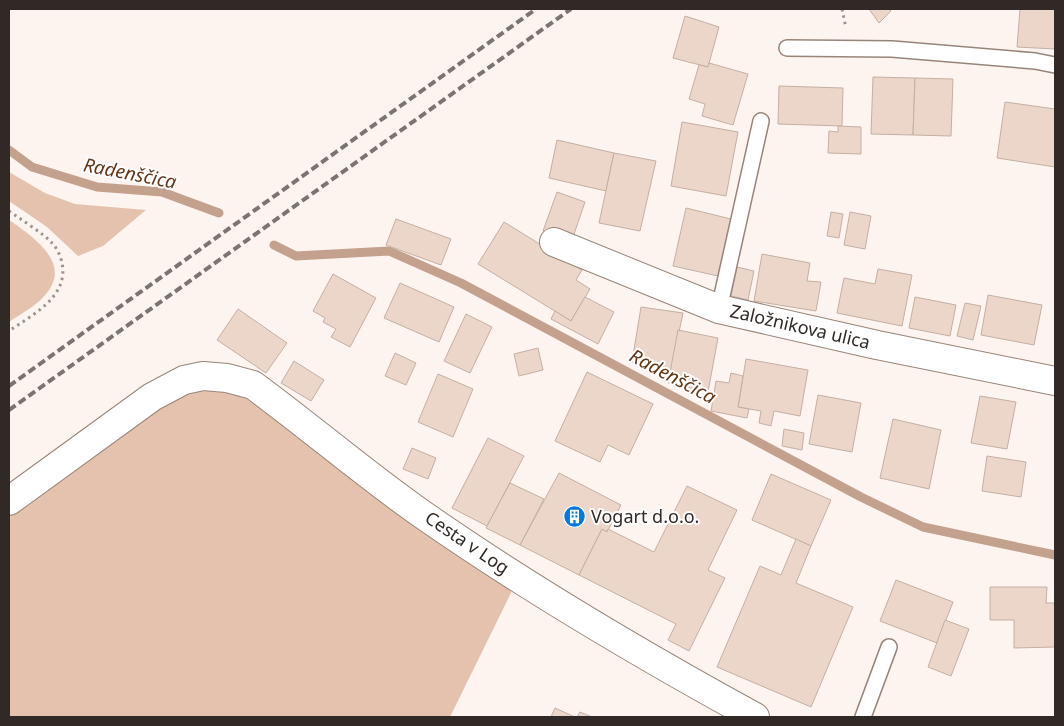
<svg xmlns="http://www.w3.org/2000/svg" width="1064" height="726" font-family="'Noto Sans',sans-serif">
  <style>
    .green { fill: #e4c2ae }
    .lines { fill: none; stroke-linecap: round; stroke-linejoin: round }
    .stream { stroke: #c3a18d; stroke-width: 9 }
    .building { fill: #ebd6c9; stroke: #c4afa3 }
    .service-casing { stroke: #988579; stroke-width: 18 }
    .minor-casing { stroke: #988579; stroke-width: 30 }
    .path { stroke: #9c938f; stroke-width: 3; stroke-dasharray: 2.5 4; stroke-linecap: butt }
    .service { stroke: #fff; stroke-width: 15 }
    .minor { stroke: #fff; stroke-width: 28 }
    .rail { stroke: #7c7470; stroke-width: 4; stroke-dasharray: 8 4; stroke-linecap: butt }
    .labels { text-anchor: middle; stroke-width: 4; stroke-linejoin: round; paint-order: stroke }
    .street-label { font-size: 18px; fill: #312925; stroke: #fff }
    .poi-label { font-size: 18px; fill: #312925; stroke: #fff; text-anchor: start }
    .water-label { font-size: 19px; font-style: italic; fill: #643615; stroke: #fff }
  </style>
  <rect width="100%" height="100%" fill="#fdf4ef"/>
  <g class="green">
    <path d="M 9,172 L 45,193 L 75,204 L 146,210 L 103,246 L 78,256 L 47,227 L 9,201 Z"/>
    <path d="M 9,220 C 29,234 70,260 49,290 C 40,304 22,313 9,322 Z"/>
    <path d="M 231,389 L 259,399 L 512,583 L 511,593 L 450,717 L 9,717 L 9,515 L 127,427 L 161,407 L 192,392 Z"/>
  </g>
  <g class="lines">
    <g class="stream">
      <path d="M 9,150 L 32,167 L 97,187 L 162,192 L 219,213"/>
      <path d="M 274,245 L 296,256 L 389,251 L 461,283 L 861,497 L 923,527 L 1055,555"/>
    </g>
  </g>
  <g class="building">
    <path d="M 869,9 L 889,9 L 891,11 L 879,23 Z"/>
    <path d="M 1020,9 L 1055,9 L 1055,49 L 1017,47 Z"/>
    <path d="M 685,16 L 719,27 L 708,67 L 673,58 Z"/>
    <path d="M 709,63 L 748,74 L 733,125 L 702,116 L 705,104 L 689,99 L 699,65 L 708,67 Z"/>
    <path d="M 873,77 L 915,78 L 913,135 L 871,134 Z"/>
    <path d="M 915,78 L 953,79 L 951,136 L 913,135 Z"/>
    <path d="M 779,86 L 843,88 L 842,126 L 778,124 Z"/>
    <path d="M 1005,102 L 1055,109 L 1055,167 L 997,158 Z"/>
    <path d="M 682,122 L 738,132 L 726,196 L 671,186 Z"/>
    <path d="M 838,126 L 861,127 L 861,154 L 828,153 L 829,131 L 838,132 Z"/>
    <path d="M 557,140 L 614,153 L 606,191 L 549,178 Z"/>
    <path d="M 614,153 L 656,161 L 640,231 L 599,223 Z"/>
    <path d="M 557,192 L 585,202 L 572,240 L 543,231 Z"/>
    <path d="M 686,208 L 731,219 L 718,276 L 673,266 Z"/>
    <path d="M 831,212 L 843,214 L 839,238 L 827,236 Z"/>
    <path d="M 850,212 L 871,216 L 865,249 L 844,245 Z"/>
    <path d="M 396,219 L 451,239 L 441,265 L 386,245 Z"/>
    <path d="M 504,222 L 582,270 L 576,280 L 590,289 L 571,321 L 478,264 Z"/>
    <path d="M 762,254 L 810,263 L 807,281 L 821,282 L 816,311 L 754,301 Z"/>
    <path d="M 737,267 L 754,271 L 748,300 L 731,296 Z"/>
    <path d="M 878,269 L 912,275 L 902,326 L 837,313 L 844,278 L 875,284 Z"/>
    <path d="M 333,274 L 376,298 L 350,347 L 331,337 L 336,329 L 323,322 L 325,318 L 313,311 Z"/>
    <path d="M 400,283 L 454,307 L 439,342 L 384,318 Z"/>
    <path d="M 988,295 L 1042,305 L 1034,345 L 981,335 Z"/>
    <path d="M 585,297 L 614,312 L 598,344 L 551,319 L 555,311 L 571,321 Z"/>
    <path d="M 915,297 L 956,305 L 950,336 L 909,328 Z"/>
    <path d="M 965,303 L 981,306 L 973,340 L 957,336 Z"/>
    <path d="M 641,307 L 683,313 L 671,370 L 632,362 Z"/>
    <path d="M 238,309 L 287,343 L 266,373 L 217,340 Z"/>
    <path d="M 466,314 L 492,327 L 470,373 L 444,361 Z"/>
    <path d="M 678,330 L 718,338 L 708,392 L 668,383 Z"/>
    <path d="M 538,348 L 543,370 L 519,376 L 514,354 Z"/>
    <path d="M 395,353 L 416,363 L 406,385 L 385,376 Z"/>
    <path d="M 746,359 L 808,370 L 800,416 L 774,411 L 771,426 L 759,423 L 761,411 L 738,407 Z"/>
    <path d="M 294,361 L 324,380 L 311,401 L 281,383 Z"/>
    <path d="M 587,372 L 653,404 L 629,455 L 608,445 L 600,462 L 555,441 Z"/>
    <path d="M 731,373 L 743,376 L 738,407 L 749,409 L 747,418 L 711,411 L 716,381 L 729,383 Z"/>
    <path d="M 438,374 L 473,389 L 453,437 L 418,422 Z"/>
    <path d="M 818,395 L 861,403 L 852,452 L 809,444 Z"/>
    <path d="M 980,396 L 1016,402 L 1007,449 L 971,443 Z"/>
    <path d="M 893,419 L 941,430 L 929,489 L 880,478 Z"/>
    <path d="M 784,429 L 804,433 L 802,450 L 782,446 Z"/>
    <path d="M 488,438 L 524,456 L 487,526 L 452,508 Z"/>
    <path d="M 412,448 L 436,458 L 428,479 L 403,469 Z"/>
    <path d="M 987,456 L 1026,462 L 1021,497 L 982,491 Z"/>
    <path d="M 559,473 L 621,505 L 607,532 L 602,529 L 579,575 L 520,545 Z"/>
    <path d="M 771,474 L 831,500 L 811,546 L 752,520 Z"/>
    <path d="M 510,483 L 544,499 L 520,545 L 486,528 Z"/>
    <path d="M 687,486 L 737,510 L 708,570 L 725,578 L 689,651 L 668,640 L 676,624 L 579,575 L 602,529 L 607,532 L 608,529 L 654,552 Z"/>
    <path d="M 796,539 L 811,546 L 796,583 L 853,607 L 811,707 L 717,667 L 760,566 L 781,575 Z"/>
    <path d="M 896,580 L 953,602 L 937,643 L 880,621 Z"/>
    <path d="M 990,587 L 1047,587 L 1046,603 L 1055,603 L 1055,647 L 1014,648 L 1014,620 L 990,620 Z"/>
    <path d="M 945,620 L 969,629 L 951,676 L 928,667 Z"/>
    <path d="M 555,708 L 575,717 L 551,717 Z"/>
    <path d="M 580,712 L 592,717 L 577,717 Z"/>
  </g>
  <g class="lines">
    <defs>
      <g id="service">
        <path d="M 787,48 L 892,49 L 1035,61 L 1055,65"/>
        <path d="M 719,309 L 761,121"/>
        <path d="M 863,717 L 889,647"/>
      </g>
      <g id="minor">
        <path d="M 554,242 L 719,309 L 877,345 L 1055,381"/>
        <path d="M 9,501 L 152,397 L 184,380 L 203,376 L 227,378 L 253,385 C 309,426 362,472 419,512 C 526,587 640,654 755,717"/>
      </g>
    </defs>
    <use href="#service" class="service-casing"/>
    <use href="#minor" class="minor-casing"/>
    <g class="path">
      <path d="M 842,9 L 846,28"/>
      <path d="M 9,211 C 20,219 43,233 52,243 C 57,248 61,257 62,263 C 69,297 32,315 9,331"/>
    </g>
    <use href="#service" class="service"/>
    <use href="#minor" class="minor"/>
    <g class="rail">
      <path d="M 9,386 L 536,9"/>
      <path d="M 9,410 L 571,9"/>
    </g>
  </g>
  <defs>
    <symbol id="building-disc" viewBox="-11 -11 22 22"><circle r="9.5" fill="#0378df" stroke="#fff"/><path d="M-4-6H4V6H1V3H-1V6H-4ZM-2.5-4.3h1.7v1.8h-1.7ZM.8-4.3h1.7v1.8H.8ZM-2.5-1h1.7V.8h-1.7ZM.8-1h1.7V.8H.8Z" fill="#fff"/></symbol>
  </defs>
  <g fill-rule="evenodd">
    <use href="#building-disc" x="562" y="504" width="25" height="25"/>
  </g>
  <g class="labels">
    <g class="street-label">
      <text transform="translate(800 327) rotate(13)" y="6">Založnikova ulica</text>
      <text transform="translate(467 543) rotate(34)" y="6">Cesta v Log</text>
    </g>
    <g class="poi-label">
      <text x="591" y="523">Vogart d.o.o.</text>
    </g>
    <g class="water-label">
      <text transform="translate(130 173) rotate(11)" y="7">Radenščica</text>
      <text transform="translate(673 376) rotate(28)" y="7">Radenščica</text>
    </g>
  </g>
  <rect width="1064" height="726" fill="none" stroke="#312925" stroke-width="20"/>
</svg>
